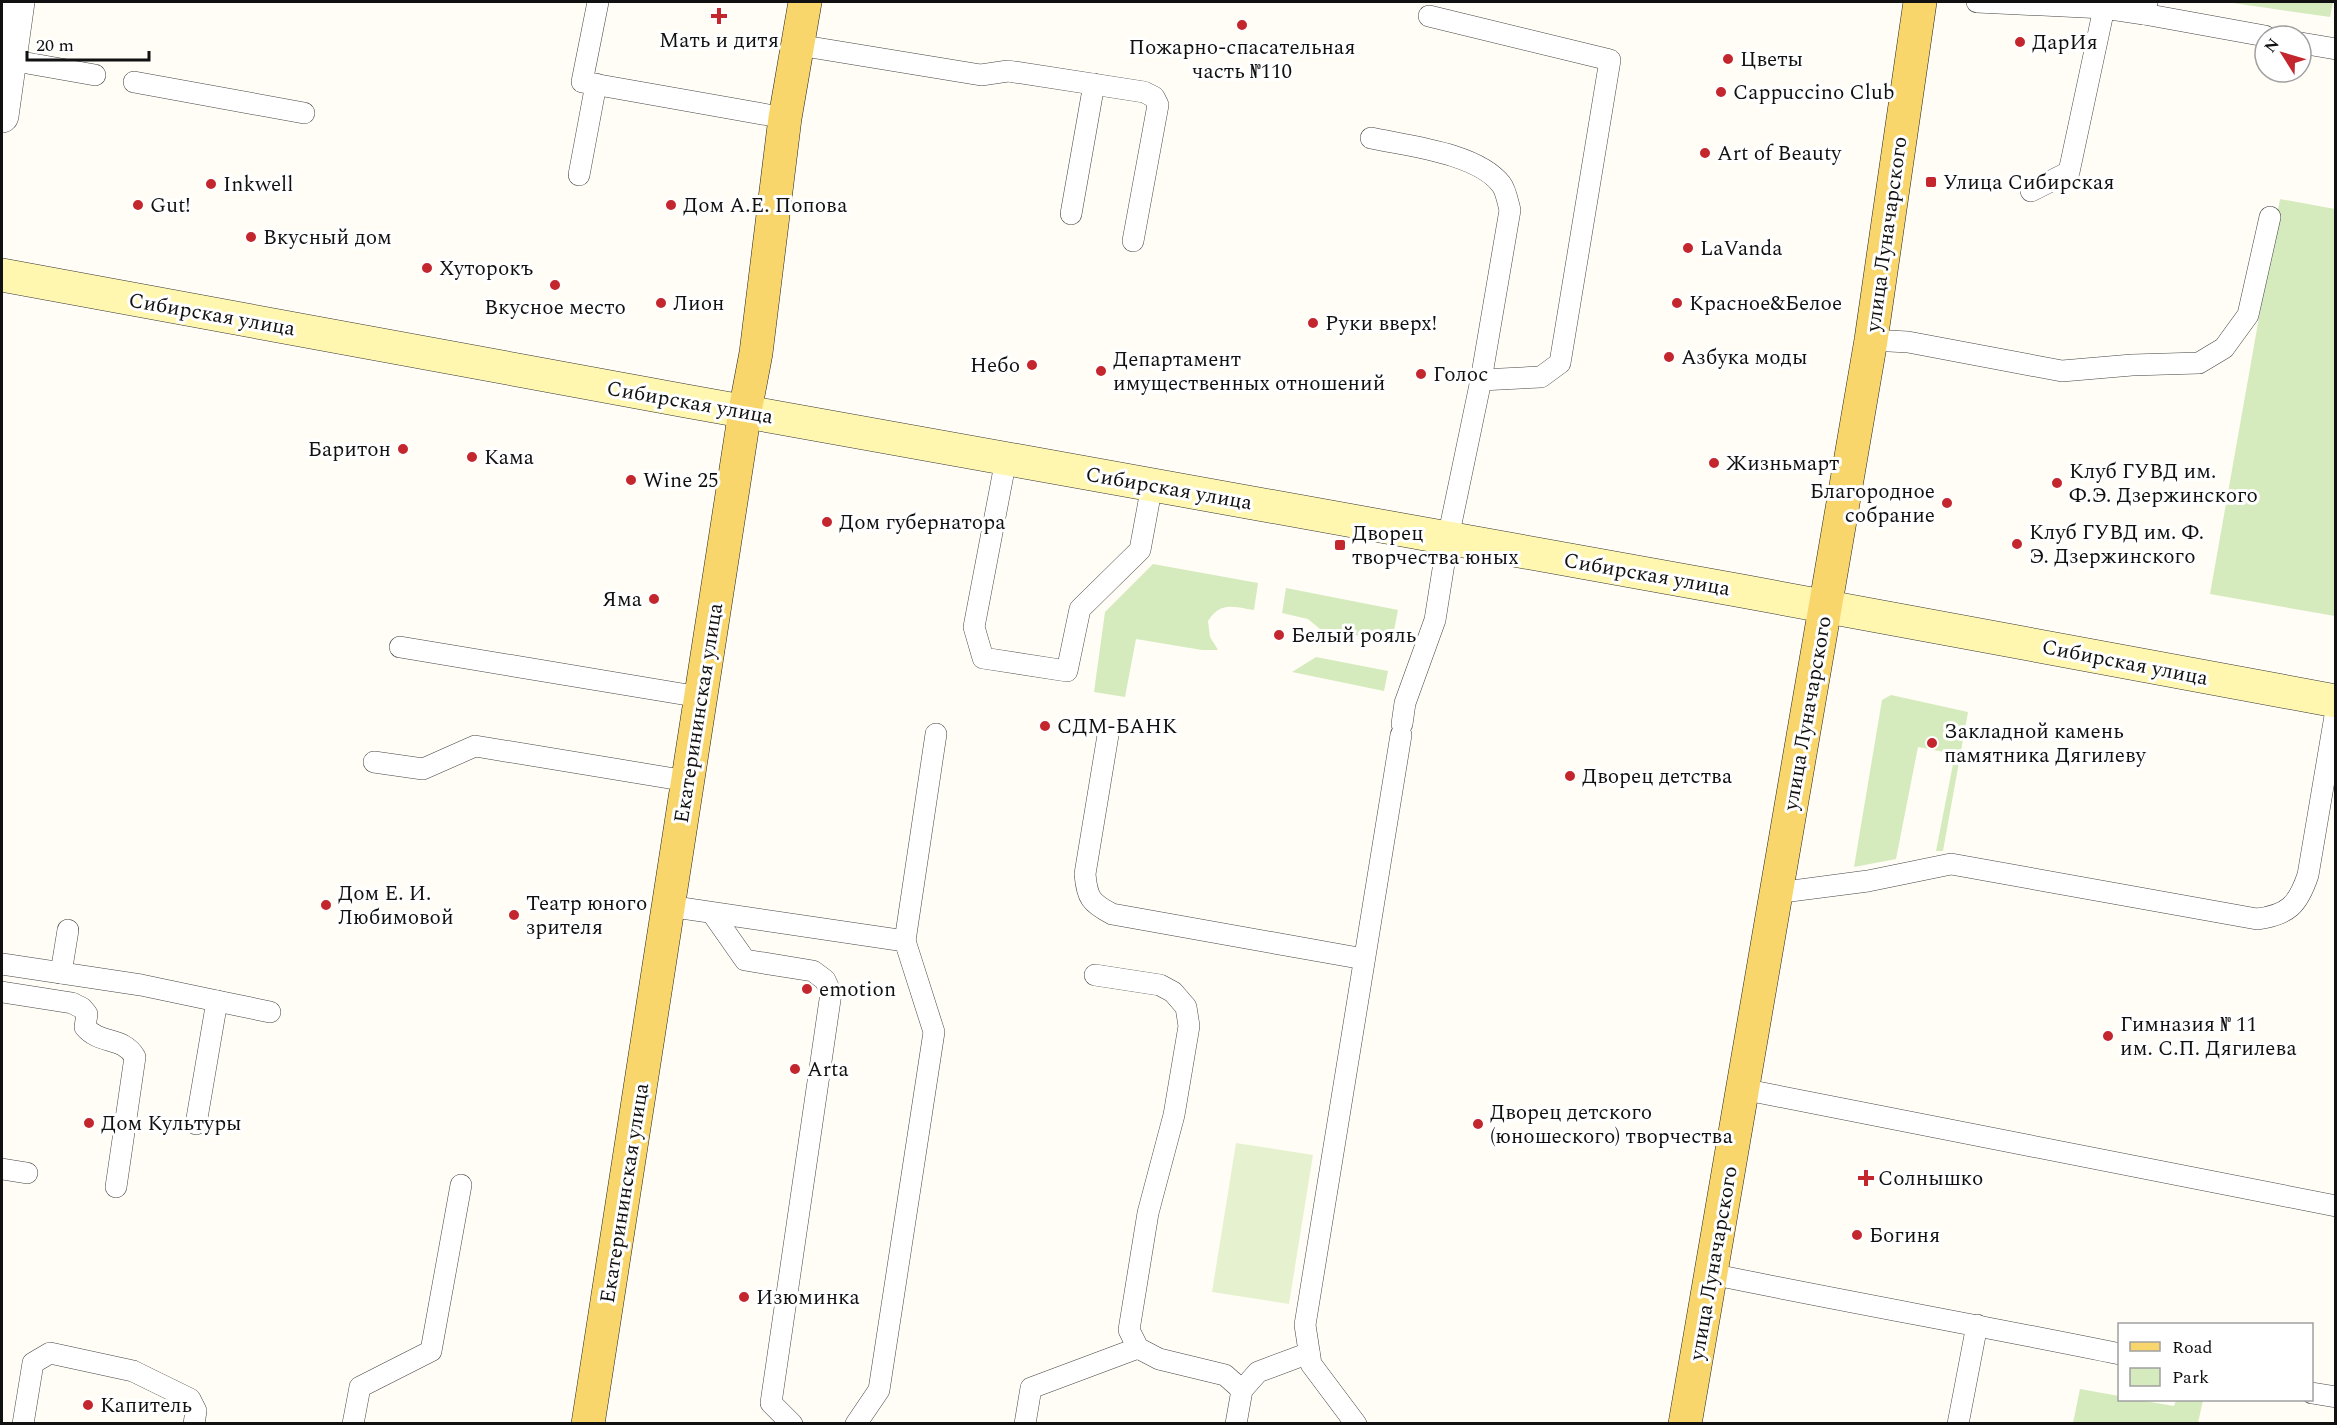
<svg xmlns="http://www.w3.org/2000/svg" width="2337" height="1425" font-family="Spectral,serif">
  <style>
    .green { fill: #d5ebbd }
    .pitch { fill: #e6f2cf }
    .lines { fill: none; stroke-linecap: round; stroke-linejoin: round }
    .service-casing { stroke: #444; stroke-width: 22 }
    .minor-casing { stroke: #444; stroke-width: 34 }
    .secondary-casing { stroke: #333; stroke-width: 34 }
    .primary-casing { stroke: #222; stroke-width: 34 }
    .service { stroke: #fff; stroke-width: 21 }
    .minor { stroke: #fff; stroke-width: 33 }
    .secondary { stroke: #fff6b0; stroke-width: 33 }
    .primary { stroke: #f9d66b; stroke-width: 33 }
    .poi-dot { fill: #c4262e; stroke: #fff; stroke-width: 2 }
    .labels { text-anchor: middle; stroke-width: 6; stroke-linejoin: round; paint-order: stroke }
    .poi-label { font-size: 21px; fill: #111; stroke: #fff; text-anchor: start }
    .street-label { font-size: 21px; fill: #111; stroke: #fff }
  </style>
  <rect width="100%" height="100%" fill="#fffdf5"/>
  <g class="green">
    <path d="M 2226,2 L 2333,2 L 2330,17 Z"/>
    <path d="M 2280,199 L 2335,209 L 2335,616 L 2210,594 Z"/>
    <path d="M 1153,564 L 1258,583 L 1254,610 C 1233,607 1221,601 1208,621 L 1210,637 L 1218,650 L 1202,650 L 1136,639 L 1125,697 L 1094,692 L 1105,612 Z"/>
    <path d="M 1286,588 L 1398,610 L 1392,641 L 1320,629 L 1308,619 L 1282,613 Z"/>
    <path d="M 1316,657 L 1388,671 L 1384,691 L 1292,672 Z"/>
    <path d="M 1891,695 L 1968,712 L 1943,851 L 1936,851 L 1955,754 L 1918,747 L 1896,859 L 1854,867 L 1882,700 Z"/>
    <path d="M 2080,1389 L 2119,1396 L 2120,1400 L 2139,1400 L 2174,1406 L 2176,1400 L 2203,1400 L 2198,1423 L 2073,1423 Z"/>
  </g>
  <path class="pitch" d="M 1236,1143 L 1313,1155 L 1289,1304 L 1212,1292 Z"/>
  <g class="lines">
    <defs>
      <g id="service">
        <path d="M 598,2 L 582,82 L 785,118"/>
        <path d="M 1977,2 L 2104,8 L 2144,14 L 2147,2"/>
        <path d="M 2144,14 L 2265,36"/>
        <path d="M 1429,16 L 1610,60 L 1560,363 L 1541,377 L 1481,380"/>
        <path d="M 2301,43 L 2336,49"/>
        <path d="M 798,45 L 981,75 L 1008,71 L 1144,92 L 1154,97 L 1158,105 L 1133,241"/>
        <path d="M 10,60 L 95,75"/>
        <path d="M 134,82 L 304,113"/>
        <path d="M 1371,138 C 1408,146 1477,153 1501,184 C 1506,190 1508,203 1510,210 L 1481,380 L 1448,538 L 1435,620 L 1405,703 L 1402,724"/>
        <path d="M 579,175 L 596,84"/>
        <path d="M 2031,191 L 2069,172 L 2104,8"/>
        <path d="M 1071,214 L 1094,84"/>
        <path d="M 1871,340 L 1908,342 L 2062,371 L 2132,365 L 2199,363 L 2224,348 L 2248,315 L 2270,217"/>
        <path d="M 1006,459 L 974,627 L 983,658 L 1067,671 L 1080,609 L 1140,550 L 1152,485"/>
        <path d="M 400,647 L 700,697"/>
        <path d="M 1108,735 L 1085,874 C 1087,898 1091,903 1112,914 L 1364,959"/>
        <path d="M 374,762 L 423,769 L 475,746 L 687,781"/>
        <path d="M 1776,893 L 1868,881 L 1951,864 L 2257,919 C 2288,915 2298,905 2308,875 L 2336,710"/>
        <path d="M 668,906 L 905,941 L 934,1032 L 879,1390 L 856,1424"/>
        <path d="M 712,913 L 745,960 L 813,971 L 825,980 L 831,993 L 771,1403 L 792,1424"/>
        <path d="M 905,941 L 936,734"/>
        <path d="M 2,964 L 141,985 L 217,1001 L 196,1124"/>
        <path d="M 61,973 L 68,930"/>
        <path d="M 1095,975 L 1160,985 L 1173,992 L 1186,1007 L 1189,1026 L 1174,1115 L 1148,1213 L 1129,1330 L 1138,1348 L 1159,1359 L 1225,1375 L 1242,1390"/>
        <path d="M 2,992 L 72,1003 L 82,1008 L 87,1014 L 85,1027 C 100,1045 123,1036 135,1057 L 116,1187"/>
        <path d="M 217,1001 L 270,1012"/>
        <path d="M 1742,1089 L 2336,1206"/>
        <path d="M 2,1169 L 27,1173"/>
        <path d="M 1711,1274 C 1847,1302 1983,1326 2120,1354"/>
        <path d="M 2312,1393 L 2336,1397"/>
        <path d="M 23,1424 L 33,1363 L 50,1353 L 133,1371 L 190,1399 L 196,1411 L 194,1424"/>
        <path d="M 353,1424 L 360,1387 L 431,1351 L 461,1185"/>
        <path d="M 1025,1424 L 1031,1388 L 1138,1348"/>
        <path d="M 1236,1424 L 1242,1390 L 1258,1372 L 1309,1353"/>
        <path d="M 1356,1424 L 1311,1364 L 1305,1325 L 1401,735"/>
        <path d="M 1958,1424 L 1977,1325"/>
      </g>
      <path id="minor" d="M 2,116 L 18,2"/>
      <path id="secondary" d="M 2,275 L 686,401 L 1742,591 L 2336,701"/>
      <g id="primary">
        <path d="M 588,1424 L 745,411 L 756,353 L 785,118 L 805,2"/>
        <path d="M 1685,1424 L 1871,340 L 1920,2"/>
      </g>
    </defs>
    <use href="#service" class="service-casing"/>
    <use href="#minor" class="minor-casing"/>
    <use href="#secondary" class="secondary-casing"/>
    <use href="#primary" class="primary-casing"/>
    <use href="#service" class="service"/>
    <use href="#minor" class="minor"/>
    <use href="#secondary" class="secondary"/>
    <use href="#primary" class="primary"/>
  </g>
  <g class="poi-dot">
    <path d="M716 7h6v6h6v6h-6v6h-6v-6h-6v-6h6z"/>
    <circle cx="1242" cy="25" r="6"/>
    <circle cx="2020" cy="42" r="6"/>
    <circle cx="1728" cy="59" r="6"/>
    <circle cx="1721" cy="92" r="6"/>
    <circle cx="1705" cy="153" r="6"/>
    <rect x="1925" y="176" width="12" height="12" rx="3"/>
    <circle cx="211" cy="184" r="6"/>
    <circle cx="138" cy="205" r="6"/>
    <circle cx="671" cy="205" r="6"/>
    <circle cx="251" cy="237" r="6"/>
    <circle cx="1688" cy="248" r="6"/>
    <circle cx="427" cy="268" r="6"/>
    <circle cx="555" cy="285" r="6"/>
    <circle cx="661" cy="303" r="6"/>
    <circle cx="1677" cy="303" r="6"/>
    <circle cx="1313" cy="323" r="6"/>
    <circle cx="1669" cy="357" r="6"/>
    <circle cx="1032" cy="365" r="6"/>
    <circle cx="1101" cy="371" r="6"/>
    <circle cx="1421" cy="374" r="6"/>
    <circle cx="403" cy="449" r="6"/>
    <circle cx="472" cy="457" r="6"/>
    <circle cx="1714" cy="463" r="6"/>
    <circle cx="631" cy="480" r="6"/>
    <circle cx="2057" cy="483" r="6"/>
    <circle cx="1947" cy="503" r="6"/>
    <circle cx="827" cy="522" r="6"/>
    <circle cx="2017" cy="544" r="6"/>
    <rect x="1334" y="539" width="12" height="12" rx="3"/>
    <circle cx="654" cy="599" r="6"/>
    <circle cx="1279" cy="635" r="6"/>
    <circle cx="1045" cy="726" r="6"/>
    <circle cx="1932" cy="743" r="6"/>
    <circle cx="1570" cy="776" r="6"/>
    <circle cx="326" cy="905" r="6"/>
    <circle cx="514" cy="915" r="6"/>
    <circle cx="807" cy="989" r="6"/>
    <circle cx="2108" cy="1036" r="6"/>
    <circle cx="795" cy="1069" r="6"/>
    <circle cx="89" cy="1123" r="6"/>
    <circle cx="1478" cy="1124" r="6"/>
    <path d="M1863 1169h6v6h6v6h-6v6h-6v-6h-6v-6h6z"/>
    <circle cx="1857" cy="1235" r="6"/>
    <circle cx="744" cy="1297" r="6"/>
    <circle cx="88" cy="1405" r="6"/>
  </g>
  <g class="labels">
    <g class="poi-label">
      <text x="719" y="47" text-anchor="middle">Мать и дитя</text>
      <text x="2032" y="49">ДарИя</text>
      <text x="1242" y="54" text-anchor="middle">Пожарно-спасательная<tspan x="1242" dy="24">часть №110</tspan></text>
      <text x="1740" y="66">Цветы</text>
      <text x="1733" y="99">Cappuccino Club</text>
      <text x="1717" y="160">Art of Beauty</text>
      <text x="1943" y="189">Улица Сибирская</text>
      <text x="223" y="191">Inkwell</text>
      <text x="150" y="212">Gut!</text>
      <text x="683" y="212">Дом А.Е. Попова</text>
      <text x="263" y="244">Вкусный дом</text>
      <text x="1700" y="255">LaVanda</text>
      <text x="439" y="275">Хуторокъ</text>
      <text x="673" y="310">Лион</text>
      <text x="1689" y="310">Красное&amp;Белое</text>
      <text x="555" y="314" text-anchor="middle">Вкусное место</text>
      <text x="1325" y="330">Руки вверх!</text>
      <text x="1681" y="364">Азбука моды</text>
      <text x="1113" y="366">Департамент<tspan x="1113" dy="24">имущественных отношений</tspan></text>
      <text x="1020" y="372" text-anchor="end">Небо</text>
      <text x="1433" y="381">Голос</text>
      <text x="391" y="456" text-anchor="end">Баритон</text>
      <text x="484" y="464">Кама</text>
      <text x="1726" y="470">Жизньмарт</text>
      <text x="2069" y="478">Клуб ГУВД им.<tspan x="2069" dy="24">Ф.Э. Дзержинского</tspan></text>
      <text x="643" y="487">Wine 25</text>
      <text x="1935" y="498" text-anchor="end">Благородное<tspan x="1935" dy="24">собрание</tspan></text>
      <text x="839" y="529">Дом губернатора</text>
      <text x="2029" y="539">Клуб ГУВД им. Ф.<tspan x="2029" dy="24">Э. Дзержинского</tspan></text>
      <text x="1352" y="540">Дворец<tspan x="1352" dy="24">творчества юных</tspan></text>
      <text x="642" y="606" text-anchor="end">Яма</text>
      <text x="1291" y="642">Белый рояль</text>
      <text x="1057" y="733">СДМ-БАНК</text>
      <text x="1944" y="738">Закладной камень<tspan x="1944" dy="24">памятника Дягилеву</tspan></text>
      <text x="1582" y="783">Дворец детства</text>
      <text x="338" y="900">Дом Е. И.<tspan x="338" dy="24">Любимовой</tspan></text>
      <text x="526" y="910">Театр юного<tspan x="526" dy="24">зрителя</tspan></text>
      <text x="819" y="996">emotion</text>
      <text x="2120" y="1031">Гимназия № 11<tspan x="2120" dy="24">им. С.П. Дягилева</tspan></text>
      <text x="807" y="1076">Arta</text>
      <text x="1490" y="1119">Дворец детского<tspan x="1490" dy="24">(юношеского) творчества</tspan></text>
      <text x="101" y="1130">Дом Культуры</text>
      <text x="1878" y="1185">Солнышко</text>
      <text x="1869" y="1242">Богиня</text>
      <text x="756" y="1304">Изюминка</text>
      <text x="100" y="1412">Капитель</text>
    </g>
    <g class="street-label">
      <text transform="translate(1886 234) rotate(-82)" y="7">улица Луначарского</text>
      <text transform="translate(212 314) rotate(10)" y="7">Сибирская улица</text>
      <text transform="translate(690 402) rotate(10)" y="7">Сибирская улица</text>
      <text transform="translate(1169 488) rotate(10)" y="7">Сибирская улица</text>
      <text transform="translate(1647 574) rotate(10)" y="7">Сибирская улица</text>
      <text transform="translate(2125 662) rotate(11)" y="7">Сибирская улица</text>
      <text transform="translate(698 713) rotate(-81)" y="7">Екатерининская улица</text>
      <text transform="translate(1807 713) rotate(-80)" y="7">улица Луначарского</text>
      <text transform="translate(624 1193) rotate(-81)" y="7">Екатерининская улица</text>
      <text transform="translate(1713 1263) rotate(-80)" y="7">улица Луначарского</text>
    </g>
  </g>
  <rect width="2337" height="1425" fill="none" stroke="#111111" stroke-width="6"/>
  <rect x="2118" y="1323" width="195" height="78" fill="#ffffff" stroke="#a0a0a0" stroke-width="1.5"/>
  <rect x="2130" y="1342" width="30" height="9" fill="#f9d66b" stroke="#a0a0a0" stroke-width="1.5"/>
  <text x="2172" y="1353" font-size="18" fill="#111111">Road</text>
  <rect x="2130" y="1368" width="30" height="18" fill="#d5ebbd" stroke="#a0a0a0" stroke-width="1.5"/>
  <text x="2172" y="1383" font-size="18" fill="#111111">Park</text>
  <g transform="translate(2283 54) rotate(307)"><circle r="28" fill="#ffffff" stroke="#a0a0a0" stroke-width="1.5"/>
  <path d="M0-4.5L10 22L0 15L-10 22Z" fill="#c4262e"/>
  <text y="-9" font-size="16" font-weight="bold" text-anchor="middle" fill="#111111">N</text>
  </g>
  <path d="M27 51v9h122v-9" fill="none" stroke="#111111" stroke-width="3"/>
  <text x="36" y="51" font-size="18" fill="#111111" stroke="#ffffff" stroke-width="4.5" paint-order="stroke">20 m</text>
</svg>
